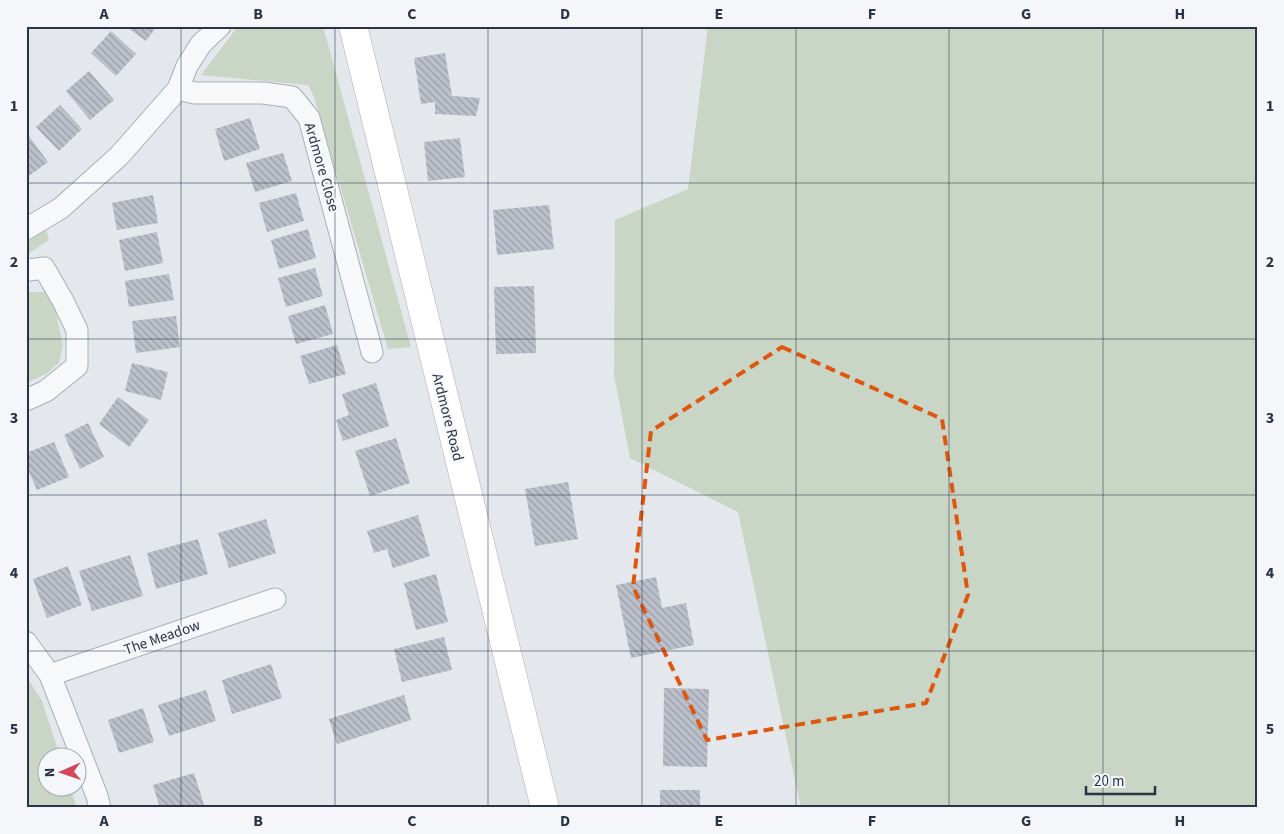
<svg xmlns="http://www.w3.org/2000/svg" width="1284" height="834" font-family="'Source Sans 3',sans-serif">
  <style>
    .green { fill: #c9d6c5 }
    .building { fill: url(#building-back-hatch) }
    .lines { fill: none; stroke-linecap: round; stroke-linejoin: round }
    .street-casing { stroke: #a9aeb7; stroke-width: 23 }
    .secondary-casing { stroke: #a9aeb7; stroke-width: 29 }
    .street { stroke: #f7f8fa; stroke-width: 21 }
    .secondary { stroke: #fff; stroke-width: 28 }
    .marked { fill: none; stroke: #df570f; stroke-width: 4; stroke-dasharray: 10 6; stroke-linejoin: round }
    .grid { fill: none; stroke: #2b3445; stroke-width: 1; stroke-opacity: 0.55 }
    .labels { text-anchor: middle; stroke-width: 4; stroke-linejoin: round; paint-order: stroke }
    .street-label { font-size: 15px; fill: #2b3445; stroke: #f4f6f9 }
    .neatline { fill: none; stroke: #2b3445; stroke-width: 2 }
    .grid-label { font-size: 16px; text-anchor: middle; font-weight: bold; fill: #2b3445 }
  </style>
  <defs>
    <pattern id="building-back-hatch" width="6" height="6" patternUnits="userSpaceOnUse" patternTransform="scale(1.25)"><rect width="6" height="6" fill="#bbc0ca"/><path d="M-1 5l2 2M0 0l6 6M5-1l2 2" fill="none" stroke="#989da6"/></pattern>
  </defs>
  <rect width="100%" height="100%" fill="#e4e7ec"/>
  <g class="green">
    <path d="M 238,26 L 323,26 L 411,347 L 388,349 L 314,97 L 308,85 L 201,75 Z"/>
    <path d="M 708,26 L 1258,26 L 1258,808 L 801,808 L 738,512 L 630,458 L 614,375 L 615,220 L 688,189 Z"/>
    <path d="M 46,230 L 49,240 L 26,255 L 26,242 Z"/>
    <path d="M 26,292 L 45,292 L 55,308 L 63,346 L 59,363 L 46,374 L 26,383 Z"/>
    <path d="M 26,676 L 42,701 L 60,756 L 48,756 L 48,786 L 70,787 L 77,808 L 26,808 Z"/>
  </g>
  <g class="building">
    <path d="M 125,26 L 157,26 L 146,41 Z"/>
    <path d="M 111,31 L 136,54 L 116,76 L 91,53 Z"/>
    <path d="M 445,53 L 452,96 L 480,98 L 476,116 L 435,114 L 435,102 L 421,104 L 414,58 Z"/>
    <path d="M 89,71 L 114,100 L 90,120 L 66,91 Z"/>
    <path d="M 60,105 L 82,129 L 59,151 L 36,127 Z"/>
    <path d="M 250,118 L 260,149 L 224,161 L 215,129 Z"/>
    <path d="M 26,132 L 48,162 L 26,178 Z"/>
    <path d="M 460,138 L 465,177 L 428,181 L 424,142 Z"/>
    <path d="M 283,153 L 292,181 L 255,192 L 246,163 Z"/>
    <path d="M 296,193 L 304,221 L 267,232 L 259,203 Z"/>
    <path d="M 153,195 L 158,223 L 117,230 L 112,203 Z"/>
    <path d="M 549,205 L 554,249 L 497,255 L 493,210 Z"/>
    <path d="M 308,229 L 316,258 L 279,269 L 271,240 Z"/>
    <path d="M 157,232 L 163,263 L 125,271 L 119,240 Z"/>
    <path d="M 315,268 L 323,296 L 286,307 L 278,278 Z"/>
    <path d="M 169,274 L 174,300 L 129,307 L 125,281 Z"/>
    <path d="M 534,286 L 536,353 L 496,354 L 494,287 Z"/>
    <path d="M 325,305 L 333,334 L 296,344 L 288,316 Z"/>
    <path d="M 176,316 L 180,347 L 136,353 L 132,321 Z"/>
    <path d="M 337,345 L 346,374 L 309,384 L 300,356 Z"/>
    <path d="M 132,363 L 168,372 L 161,400 L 125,391 Z"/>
    <path d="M 376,383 L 389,426 L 343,441 L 336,420 L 349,415 L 342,394 Z"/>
    <path d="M 118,397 L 149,420 L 129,447 L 99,424 Z"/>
    <path d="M 88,423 L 104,457 L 80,469 L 64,435 Z"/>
    <path d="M 396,438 L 410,483 L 370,496 L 355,451 Z"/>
    <path d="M 54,442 L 69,477 L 37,490 L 26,465 L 26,453 Z"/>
    <path d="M 568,482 L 578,539 L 535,546 L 525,489 Z"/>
    <path d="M 418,515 L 430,556 L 393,568 L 387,549 L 374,553 L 367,531 Z"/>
    <path d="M 266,519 L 276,553 L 229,568 L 218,533 Z"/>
    <path d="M 198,539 L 208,574 L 156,589 L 147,553 Z"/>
    <path d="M 130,555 L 143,596 L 92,611 L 79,571 Z"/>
    <path d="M 68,566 L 82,605 L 47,618 L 33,579 Z"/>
    <path d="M 436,574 L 448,622 L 416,630 L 404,583 Z"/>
    <path d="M 656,577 L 662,608 L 686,603 L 694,645 L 631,658 L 616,585 Z"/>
    <path d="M 444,637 L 452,670 L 402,682 L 394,649 Z"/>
    <path d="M 271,664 L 282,698 L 232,714 L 222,680 Z"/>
    <path d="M 664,688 L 709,689 L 707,767 L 663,766 Z"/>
    <path d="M 206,690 L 216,721 L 169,736 L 158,705 Z"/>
    <path d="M 404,695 L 411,720 L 337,744 L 329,719 Z"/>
    <path d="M 143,708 L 154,742 L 119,753 L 108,720 Z"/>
    <path d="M 194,773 L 205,808 L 160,808 L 153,785 Z"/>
    <rect x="660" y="790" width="40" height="18"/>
  </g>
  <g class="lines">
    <defs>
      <g id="street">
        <path d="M 178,89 L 195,93 L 263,93 L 292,97 L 309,118 L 372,352"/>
        <path d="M 26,229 L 61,208 L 119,156 L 178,89 L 187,66 L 201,44 L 220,26"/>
        <path d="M 26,400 L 46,391 L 77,366 L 77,330 L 63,301 L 44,268 L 29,270"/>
        <path d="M 26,642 L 50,675 L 97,796 L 100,808"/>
        <path d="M 50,675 L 275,599"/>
      </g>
      <path id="secondary" d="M 353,26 L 545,808"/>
    </defs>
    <use href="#street" class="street-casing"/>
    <use href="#secondary" class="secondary-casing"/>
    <use href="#street" class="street"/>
    <use href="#secondary" class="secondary"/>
  </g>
  <path class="marked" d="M 782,347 L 942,419 L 968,595 L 926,703 L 707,740 L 633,587 L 651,431 Z"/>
  <path class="grid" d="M 181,26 L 181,808M 335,26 L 335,808M 488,26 L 488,808M 642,26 L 642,808M 796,26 L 796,808M 949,26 L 949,808M 1103,26 L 1103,808M 26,183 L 1258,183M 26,339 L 1258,339M 26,495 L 1258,495M 26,651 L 1258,651"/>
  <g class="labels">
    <g class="street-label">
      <text transform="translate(322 167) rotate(74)" y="5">Ardmore Close</text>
      <text transform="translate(448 417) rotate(76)" y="5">Ardmore Road</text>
      <text transform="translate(162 637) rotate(-19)" y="5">The Meadow</text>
    </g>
  </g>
  <rect width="1284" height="834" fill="none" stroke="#f4f6f9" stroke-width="55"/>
  <g transform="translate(62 772) rotate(268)"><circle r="24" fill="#f4f6f9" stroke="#a4a8b1"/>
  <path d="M0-4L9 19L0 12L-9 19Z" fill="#d1495b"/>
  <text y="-8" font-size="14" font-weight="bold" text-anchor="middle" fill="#2b3445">N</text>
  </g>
  <path d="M1086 786v8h69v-8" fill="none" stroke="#2b3445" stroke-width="2.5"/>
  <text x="1094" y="786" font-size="15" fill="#2b3445" stroke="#f4f6f9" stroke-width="4" paint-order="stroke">20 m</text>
  <rect x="28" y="28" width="1228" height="778" class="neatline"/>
  <g class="grid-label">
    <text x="104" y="19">A</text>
    <text x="258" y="19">B</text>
    <text x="412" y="19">C</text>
    <text x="565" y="19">D</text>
    <text x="719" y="19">E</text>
    <text x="872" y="19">F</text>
    <text x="1026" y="19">G</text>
    <text x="1180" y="19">H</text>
    <text x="14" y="111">1</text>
    <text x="1270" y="111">1</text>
    <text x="14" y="267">2</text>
    <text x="1270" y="267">2</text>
    <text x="14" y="423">3</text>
    <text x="1270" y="423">3</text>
    <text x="14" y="578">4</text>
    <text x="1270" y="578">4</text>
    <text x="14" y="734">5</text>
    <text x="1270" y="734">5</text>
    <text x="104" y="826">A</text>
    <text x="258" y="826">B</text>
    <text x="412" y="826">C</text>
    <text x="565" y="826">D</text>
    <text x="719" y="826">E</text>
    <text x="872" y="826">F</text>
    <text x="1026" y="826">G</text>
    <text x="1180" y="826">H</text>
  </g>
</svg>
